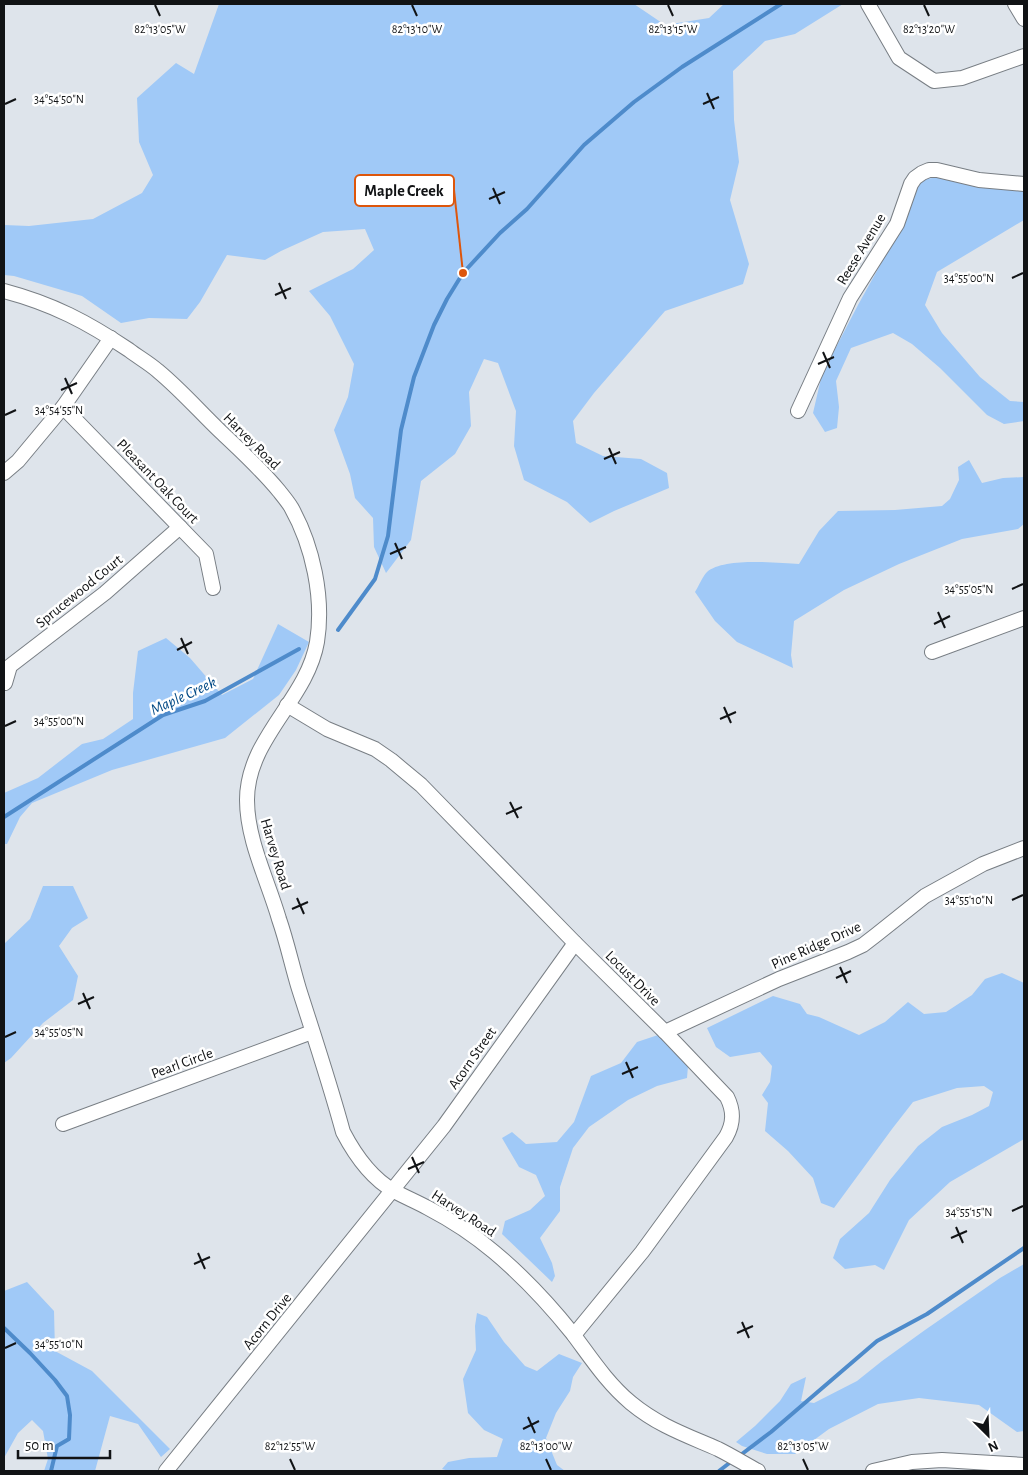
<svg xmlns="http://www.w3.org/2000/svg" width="1028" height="1475" font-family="'Alegreya Sans',sans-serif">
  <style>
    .green { fill: #a0c9f7 }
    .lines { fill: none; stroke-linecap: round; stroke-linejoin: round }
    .stream { stroke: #4e8bcb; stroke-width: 4 }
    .street-casing { stroke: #787e84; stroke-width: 16 }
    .street { stroke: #fff; stroke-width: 14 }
    .ticks { fill: none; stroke: #111315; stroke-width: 2 }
    .labels { text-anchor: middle; stroke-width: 5; stroke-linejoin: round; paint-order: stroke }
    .street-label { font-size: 15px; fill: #111315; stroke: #fff }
    .water-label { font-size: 16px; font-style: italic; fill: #014985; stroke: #fff }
    .ticks-label { font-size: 12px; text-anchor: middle; fill: #111315; stroke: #fff; stroke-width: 5; stroke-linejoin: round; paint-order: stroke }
    .leader { fill: none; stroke: #dd560c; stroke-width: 2 }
    .callout-dot { fill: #dd560c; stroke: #fff; stroke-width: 2 }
    .callout { fill: #fff; stroke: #dd560c; stroke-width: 2 }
    .callout-label { font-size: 16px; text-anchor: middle; font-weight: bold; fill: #111315 }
  </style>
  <rect width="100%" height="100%" fill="#dee4eb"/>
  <g class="green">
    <path d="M 219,4 L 634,4 L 665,25 L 709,18 L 724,4 L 843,4 L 795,34 L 765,41 L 733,71 L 734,120 L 739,162 L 730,200 L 749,264 L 743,284 L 665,311 L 594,393 L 573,421 L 576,443 L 603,456 L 641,459 L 667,473 L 669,488 L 614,511 L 590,523 L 567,502 L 524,480 L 514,446 L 516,411 L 498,363 L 484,359 L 469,392 L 471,426 L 455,454 L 421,481 L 411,540 L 386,573 L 374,547 L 373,518 L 355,498 L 350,474 L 334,430 L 348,397 L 354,364 L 330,316 L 309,291 L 353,269 L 374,250 L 365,229 L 323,232 L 281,251 L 265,260 L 227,255 L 200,302 L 187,319 L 149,318 L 121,323 L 82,296 L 14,276 L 4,275 L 4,225 L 29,226 L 93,219 L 142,193 L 153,175 L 139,142 L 137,98 L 176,63 L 194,74 Z"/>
    <path d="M 943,177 L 1024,190 L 1024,220 L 937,272 L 925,305 L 942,333 L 980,377 L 1010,401 L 1024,402 L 1024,421 L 1004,424 L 987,415 L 940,368 L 912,344 L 893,333 L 851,348 L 836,381 L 839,407 L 837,428 L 825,432 L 813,413 L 822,374 L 858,305 L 904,222 L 911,198 L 923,179 Z"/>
    <path d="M 969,460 L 982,483 L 1003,478 L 1024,477 L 1024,524 L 1018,529 L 962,539 L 899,564 L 844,590 L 794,621 L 791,655 L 793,668 L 737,642 L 715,621 L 695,592 C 699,586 702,577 707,572 C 724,557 777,563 799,564 L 819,531 L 838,511 L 895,510 L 942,506 L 950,499 L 959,480 L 958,467 Z"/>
    <path d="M 278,624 L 309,642 L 296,670 L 279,695 L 225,738 L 112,770 L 32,803 L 20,817 L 7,844 L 4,844 L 4,793 L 38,778 L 82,744 L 103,739 L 133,719 L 133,693 L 138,651 L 166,638 L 190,658 L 222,695 L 253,679 Z"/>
    <path d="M 43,886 L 73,886 L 88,918 L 72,928 L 59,946 L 78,976 L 73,1000 L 43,1023 L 11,1058 L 4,1063 L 4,944 L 30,919 Z"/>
    <path d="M 1002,973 L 1024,983 L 1024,1139 L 950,1182 L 909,1220 L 884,1270 L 875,1265 L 845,1269 L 833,1258 L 840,1239 L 869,1213 L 890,1180 L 918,1146 L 942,1127 L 972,1115 L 989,1106 L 993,1092 L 984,1086 L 957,1088 L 913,1102 L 892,1129 L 834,1208 L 821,1203 L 813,1178 L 788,1151 L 765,1131 L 768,1103 L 762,1095 L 770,1082 L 772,1066 L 760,1052 L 730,1057 L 716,1047 L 707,1028 L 773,996 L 800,1004 L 807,1014 L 819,1017 L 859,1035 L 885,1022 L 908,1002 L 924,1014 L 946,1012 L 972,995 L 985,979 Z"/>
    <path d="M 658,1035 L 688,1066 L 687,1078 L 657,1086 L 628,1100 L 589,1127 L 573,1148 L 560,1187 L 560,1211 L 540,1238 L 552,1263 L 555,1276 L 552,1282 L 502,1234 L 505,1221 L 530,1210 L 545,1196 L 536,1175 L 519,1167 L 502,1138 L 512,1132 L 526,1144 L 557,1142 L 574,1122 L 591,1076 L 621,1063 L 637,1042 Z"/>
    <path d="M 1024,1264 L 1024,1431 L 1017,1432 L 979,1405 L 919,1398 L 878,1404 L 829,1429 L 795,1454 L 767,1454 L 742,1446 L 736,1442 L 755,1426 L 780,1401 L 791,1384 L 806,1377 L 801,1401 L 814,1403 L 857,1381 L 882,1361 L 925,1330 L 1000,1278 Z"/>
    <path d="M 27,1282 L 54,1311 L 55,1351 L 92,1371 L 170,1449 L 161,1457 L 138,1424 L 110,1416 L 95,1471 L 44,1471 L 48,1459 L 43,1431 L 32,1420 L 18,1433 L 4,1458 L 4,1291 Z"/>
    <path d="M 477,1313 L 487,1317 L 504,1342 L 525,1366 L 537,1371 L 559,1354 L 582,1363 L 573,1377 L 570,1391 L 556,1413 L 546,1438 L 557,1465 L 565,1471 L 449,1471 L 442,1469 L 448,1462 L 469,1458 L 497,1457 L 503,1439 L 484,1430 L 468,1413 L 463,1379 L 476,1350 L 475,1326 Z"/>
  </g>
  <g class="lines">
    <g class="stream">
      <path d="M 338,630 L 375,579 L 388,536 L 401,430 L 414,377 L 434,325 L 447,299 L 463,273 L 500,233 L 527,209 L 584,145 L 634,102 L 682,67 L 781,4"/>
      <path d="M 4,817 L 163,715 L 205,701 L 299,649"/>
      <path d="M 4,1328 L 30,1353 L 55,1380 L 67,1396 L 70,1415 L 69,1439 L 57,1446 L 51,1471"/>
      <path d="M 738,1457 L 771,1432 L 877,1341 L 927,1314 L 1024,1248"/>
      <path d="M 719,1471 L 732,1461"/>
    </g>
    <defs>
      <g id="street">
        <path d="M 868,4 L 899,58 L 934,81 L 962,78 L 1024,56"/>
        <path d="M 1015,4 L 1024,19"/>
        <path d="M 4,291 C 53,304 87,322 129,350 C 138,357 149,363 158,371 C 181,390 200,412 221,432 C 241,451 261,469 279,491 C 283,496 288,502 291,507 C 313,546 324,598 317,642 C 307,700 247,738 247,800 C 247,840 268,881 279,919 C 287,942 292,966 299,989 C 314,1036 330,1084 343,1132 C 355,1155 371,1178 394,1191 C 405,1197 417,1202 428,1208 C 451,1220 474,1235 494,1252 C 524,1277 549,1304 573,1334 C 591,1358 607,1383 631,1403 C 659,1426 686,1435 718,1449 C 732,1456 745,1464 758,1471"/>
        <path d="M 63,407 L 206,554 L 213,588"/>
        <path d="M 798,411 L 850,298 L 897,224 L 911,184 L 915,178 L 922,173 L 929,170 L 937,170 L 979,180 L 1024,184"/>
        <path d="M 4,473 L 18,461 L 63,407 L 111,338"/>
        <path d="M 932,652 L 1024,618"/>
        <path d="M 5,683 L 10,666 L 105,593 L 180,527"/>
        <path d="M 287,705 L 327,729 L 375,749 L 391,760 L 421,785 L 575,943 L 665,1032 L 727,1097 C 734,1111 734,1123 726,1137 L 642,1252 L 574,1335"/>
        <path d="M 665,1032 L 779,979 L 848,952 L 863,945 L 876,935 L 925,896 L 983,864 L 1024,848"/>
        <path d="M 63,1124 L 312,1032"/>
        <path d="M 166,1471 L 444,1126 L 575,943"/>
        <path d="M 873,1471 L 912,1462 L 942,1460 L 1024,1465"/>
      </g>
    </defs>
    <use href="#street" class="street-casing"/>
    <use href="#street" class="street"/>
  </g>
  <path class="ticks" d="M 155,5 L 160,16M 412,5 L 417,16M 668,5 L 673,16M 924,5 L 929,16M 707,93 L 714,109M 5,104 L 16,99M 703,104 L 719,97M 493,188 L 500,204M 489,199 L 505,192M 1012,278 L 1023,273M 279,283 L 286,299M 275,295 L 291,288M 823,352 L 830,368M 818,364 L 834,357M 65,378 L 72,394M 61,390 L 77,383M 5,415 L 16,410M 609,448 L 616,464M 604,459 L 620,452M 395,543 L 402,559M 390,554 L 406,547M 1012,589 L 1023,584M 938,612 L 945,628M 934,624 L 950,616M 181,638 L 188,654M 177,650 L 192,642M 724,707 L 731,723M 720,719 L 736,712M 5,726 L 16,721M 510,802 L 518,818M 506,814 L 522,807M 297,898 L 304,914M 1012,900 L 1023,895M 292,909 L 308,902M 840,967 L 847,983M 836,978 L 851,971M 83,993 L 90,1009M 78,1004 L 94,997M 5,1037 L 16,1032M 626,1062 L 633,1078M 622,1074 L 638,1067M 412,1157 L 419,1173M 408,1169 L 424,1162M 1012,1211 L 1023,1206M 956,1227 L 963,1243M 951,1238 L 967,1231M 198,1253 L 205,1269M 194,1264 L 210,1257M 742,1322 L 749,1338M 737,1333 L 753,1326M 5,1348 L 16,1343M 528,1417 L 535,1433M 523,1429 L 539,1421M 290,1459 L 295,1470M 546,1459 L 551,1470M 803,1459 L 808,1470"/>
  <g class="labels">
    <g class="street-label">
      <text transform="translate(861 249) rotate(-59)" y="5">Reese Avenue</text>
      <text transform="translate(252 441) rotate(45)" y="5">Harvey Road</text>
      <text transform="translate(158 481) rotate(46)" y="5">Pleasant Oak Court</text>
      <text transform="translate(79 591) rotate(-39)" y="5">Sprucewood Court</text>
      <text transform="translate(276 854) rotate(73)" y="5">Harvey Road</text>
      <text transform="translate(816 945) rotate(-24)" y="5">Pine Ridge Drive</text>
      <text transform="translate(633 978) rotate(45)" y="5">Locust Drive</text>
      <text transform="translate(472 1058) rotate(-55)" y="5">Acorn Street</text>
      <text transform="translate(182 1063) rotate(-20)" y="5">Pearl Circle</text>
      <text transform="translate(464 1213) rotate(33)" y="5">Harvey Road</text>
      <text transform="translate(267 1321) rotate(-51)" y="5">Acorn Drive</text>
    </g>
    <g class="water-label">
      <text transform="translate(183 695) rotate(-25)" y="6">Maple Creek</text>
    </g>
  </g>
  <g class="ticks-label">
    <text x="160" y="33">82°13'05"W</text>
    <text x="417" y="33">82°13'10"W</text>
    <text x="673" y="33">82°13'15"W</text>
    <text x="929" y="33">82°13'20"W</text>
    <text x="59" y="103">34°54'50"N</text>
    <text x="969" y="282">34°55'00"N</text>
    <text x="59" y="414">34°54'55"N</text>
    <text x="969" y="593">34°55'05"N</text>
    <text x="59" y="725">34°55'00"N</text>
    <text x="969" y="904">34°55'10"N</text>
    <text x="59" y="1036">34°55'05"N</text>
    <text x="969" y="1216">34°55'15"N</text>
    <text x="59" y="1348">34°55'10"N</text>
    <text x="290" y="1450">82°12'55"W</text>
    <text x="546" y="1450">82°13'00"W</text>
    <text x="803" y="1450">82°13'05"W</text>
  </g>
  <path class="leader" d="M463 273L454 190"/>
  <circle class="callout-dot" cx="463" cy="273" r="5"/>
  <rect class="callout" x="355" y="175" width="99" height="31" rx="5"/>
  <g class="callout-label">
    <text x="404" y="196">Maple Creek</text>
  </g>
  <rect width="1028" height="1475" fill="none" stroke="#111315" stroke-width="10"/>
  <g transform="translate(988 1435) rotate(156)" stroke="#ffffff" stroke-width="4" paint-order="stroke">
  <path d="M0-4L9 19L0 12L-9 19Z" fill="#111315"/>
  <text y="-8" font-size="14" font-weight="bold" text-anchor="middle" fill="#111315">N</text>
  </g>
  <path d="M18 1450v8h92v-8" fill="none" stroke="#111315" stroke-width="2.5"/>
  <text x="25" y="1450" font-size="15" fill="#111315" stroke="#ffffff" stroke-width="4" paint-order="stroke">50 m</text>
</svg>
